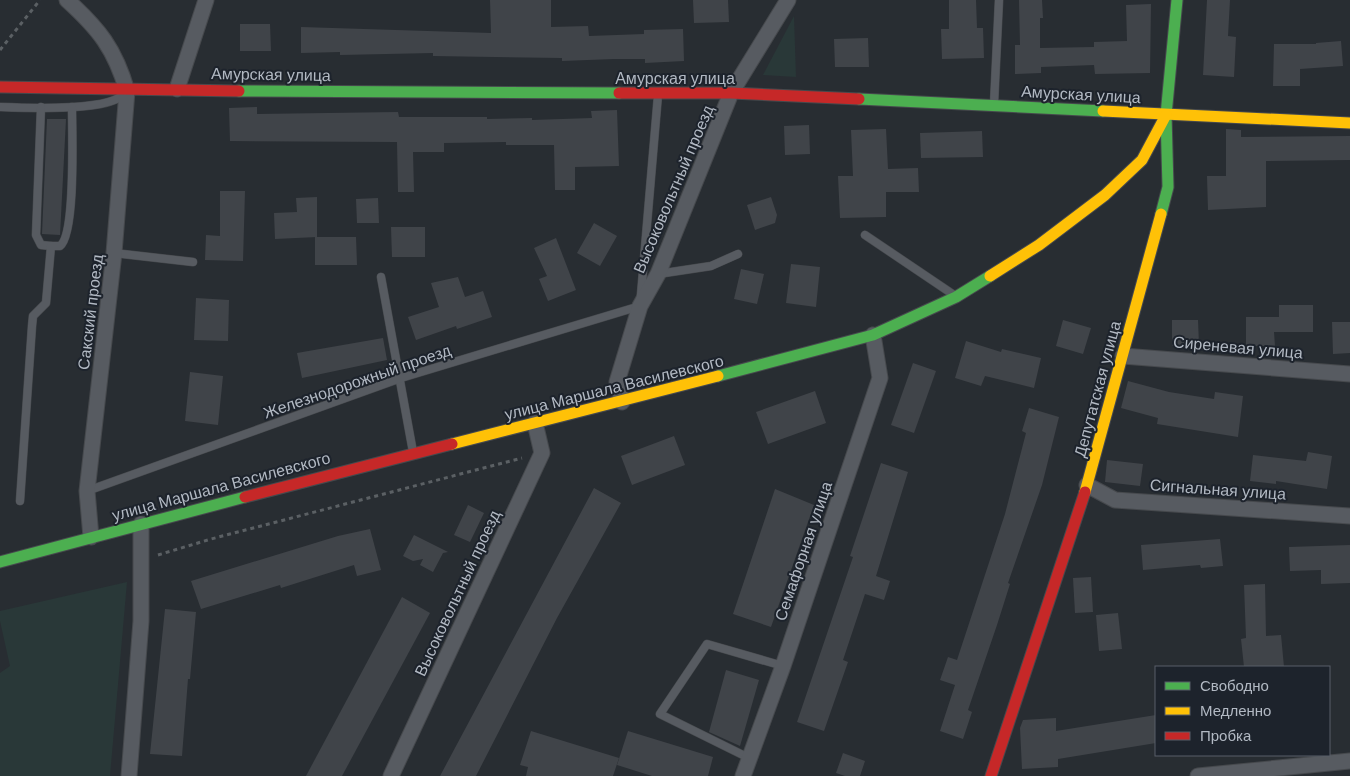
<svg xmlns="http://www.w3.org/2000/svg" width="1350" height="776" font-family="'DM Sans',sans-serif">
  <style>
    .green { fill: #293838 }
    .building { fill: #404449 }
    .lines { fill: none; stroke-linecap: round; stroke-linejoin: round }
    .lane-casing { stroke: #46494d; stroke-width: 9 }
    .street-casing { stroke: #46494d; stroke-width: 17 }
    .fast-casing { stroke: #46494d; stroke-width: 13 }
    .slow-casing { stroke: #46494d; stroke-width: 13 }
    .jam-casing { stroke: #46494d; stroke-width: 13 }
    .path { stroke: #5b6064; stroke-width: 3; stroke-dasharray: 4 4; stroke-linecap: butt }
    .lane { stroke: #575b61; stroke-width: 8 }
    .street { stroke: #575b61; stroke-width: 15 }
    .fast { stroke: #4caf50; stroke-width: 11 }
    .slow { stroke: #ffc107; stroke-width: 11 }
    .jam { stroke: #c62828; stroke-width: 11 }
    .labels { text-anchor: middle; stroke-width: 4; stroke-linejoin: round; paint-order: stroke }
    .street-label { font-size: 16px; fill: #b2b9c3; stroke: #1d232c }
  </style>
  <rect width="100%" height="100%" fill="#282d32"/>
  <g class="green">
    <path d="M 794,16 L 796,77 L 763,75 Z"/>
    <path d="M 127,582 L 110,776 L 0,776 L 0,673 L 10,666 L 0,621 L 0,611 Z"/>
  </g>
  <g class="building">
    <path d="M 490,0 L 551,0 L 551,27 L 588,26 L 589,36 L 644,34 L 644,30 L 683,29 L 684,61 L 645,63 L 645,59 L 614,59 L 562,61 L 562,58 L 433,56 L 433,53 L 340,55 L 340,52 L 301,53 L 301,27 L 491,33 Z"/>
    <path d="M 693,0 L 728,0 L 729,22 L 694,23 Z"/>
    <path d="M 949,0 L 976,0 L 977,28 L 983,28 L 984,58 L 942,59 L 941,29 L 949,29 Z"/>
    <path d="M 1019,0 L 1042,0 L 1043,18 L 1040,18 L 1040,48 L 1094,47 L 1094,42 L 1127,41 L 1126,5 L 1151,4 L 1150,73 L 1095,74 L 1094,65 L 1041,67 L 1041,73 L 1015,74 L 1015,45 L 1020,45 Z"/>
    <path d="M 1207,0 L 1230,0 L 1228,36 L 1236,37 L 1234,77 L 1203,75 Z"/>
    <path d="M 240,24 L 270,24 L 271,51 L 240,51 Z"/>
    <path d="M 868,38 L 869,67 L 835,67 L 834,39 Z"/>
    <path d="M 1341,41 L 1343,66 L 1300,69 L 1300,86 L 1273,86 L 1274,44 L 1316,44 L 1316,43 Z"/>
    <path d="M 257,107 L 257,114 L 398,112 L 399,117 L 487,117 L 487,119 L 532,118 L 532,120 L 592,118 L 591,111 L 617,110 L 619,166 L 575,167 L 575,190 L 555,190 L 554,145 L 506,145 L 506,142 L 444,143 L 444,152 L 413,152 L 414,192 L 398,192 L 397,142 L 230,141 L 229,108 Z"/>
    <path d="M 47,119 L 66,119 L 60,235 L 42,234 Z"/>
    <path d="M 809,125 L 810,154 L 785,155 L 784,126 Z"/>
    <path d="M 886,129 L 888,169 L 918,168 L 919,192 L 886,192 L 886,217 L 840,218 L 838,176 L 853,176 L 851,130 Z"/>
    <path d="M 1226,129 L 1241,130 L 1241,137 L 1350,136 L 1350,160 L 1266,161 L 1266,207 L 1208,210 L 1207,176 L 1226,176 Z"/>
    <path d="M 982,131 L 983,157 L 921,158 L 920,133 Z"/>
    <path d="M 220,191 L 245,191 L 243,261 L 205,260 L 206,235 L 220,236 Z"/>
    <path d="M 317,197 L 317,237 L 275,239 L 274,213 L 297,212 L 296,198 Z"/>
    <path d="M 771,197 L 777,215 L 775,223 L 755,230 L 747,205 Z"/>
    <path d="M 378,198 L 379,223 L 357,223 L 356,199 Z"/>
    <path d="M 594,223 L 617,236 L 600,266 L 577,253 Z"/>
    <path d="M 391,227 L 425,227 L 425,257 L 392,257 Z"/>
    <path d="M 315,237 L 356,237 L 357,265 L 315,265 Z"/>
    <path d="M 556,238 L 576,290 L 548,301 L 539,279 L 547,276 L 534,248 Z"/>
    <path d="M 791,264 L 820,267 L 816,307 L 786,303 Z"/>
    <path d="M 741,269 L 764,274 L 757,304 L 734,299 Z"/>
    <path d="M 458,277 L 465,297 L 483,291 L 492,317 L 457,329 L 456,326 L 416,340 L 408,317 L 439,307 L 431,283 Z"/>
    <path d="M 196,298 L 229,300 L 228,341 L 194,340 Z"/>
    <path d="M 1279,305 L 1313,305 L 1313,332 L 1274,332 L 1275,346 L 1246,346 L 1246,317 L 1279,317 Z"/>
    <path d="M 1063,320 L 1091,328 L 1083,354 L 1056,346 Z"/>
    <path d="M 1172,320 L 1198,320 L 1199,345 L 1172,346 Z"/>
    <path d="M 1332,322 L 1350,322 L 1350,353 L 1333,354 Z"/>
    <path d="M 383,338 L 387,360 L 302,378 L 297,353 Z"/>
    <path d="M 966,341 L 1001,352 L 1002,349 L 1041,358 L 1034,388 L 985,376 L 981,386 L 955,378 Z"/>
    <path d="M 913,363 L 936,371 L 914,433 L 891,425 Z"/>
    <path d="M 190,372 L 223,376 L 218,425 L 185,421 Z"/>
    <path d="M 1128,381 L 1169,392 L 1214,399 L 1215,392 L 1243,396 L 1238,437 L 1157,424 L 1158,418 L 1121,408 Z"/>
    <path d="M 815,391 L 826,423 L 768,444 L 756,412 Z"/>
    <path d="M 1029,408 L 1059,417 L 1042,485 L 1008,583 L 1010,584 L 997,625 L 968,710 L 972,712 L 963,739 L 940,731 L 955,685 L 940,680 L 948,657 L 957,660 L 1005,514 L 1026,433 L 1022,431 Z"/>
    <path d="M 674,436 L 685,465 L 632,485 L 621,456 Z"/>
    <path d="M 1308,452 L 1332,456 L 1327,489 L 1276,481 L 1276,484 L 1250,481 L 1253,455 L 1306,461 Z"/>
    <path d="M 1107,460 L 1143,464 L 1140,486 L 1105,482 Z"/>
    <path d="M 881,463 L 908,472 L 876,576 L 890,581 L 884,600 L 865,594 L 843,660 L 848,662 L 824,731 L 797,722 L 853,557 L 850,556 Z"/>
    <path d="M 594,488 L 621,503 L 557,618 L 476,776 L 440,776 Z"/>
    <path d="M 775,489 L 814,505 L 771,627 L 733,614 Z"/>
    <path d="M 468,505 L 484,513 L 470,542 L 454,535 Z"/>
    <path d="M 370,529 L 381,570 L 357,576 L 354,565 L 281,588 L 280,585 L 201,609 L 191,581 L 338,536 Z"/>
    <path d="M 414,535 L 448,552 L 443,553 L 433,572 L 420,565 L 423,559 L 413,561 L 403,556 Z"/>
    <path d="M 1220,539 L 1223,566 L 1201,568 L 1200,565 L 1143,570 L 1141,545 Z"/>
    <path d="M 1350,545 L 1350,583 L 1321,584 L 1321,570 L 1290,571 L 1289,547 Z"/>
    <path d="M 1091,577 L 1093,612 L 1075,613 L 1073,578 Z"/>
    <path d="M 1265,584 L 1266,636 L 1281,635 L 1284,667 L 1244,667 L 1241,639 L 1246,638 L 1244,585 Z"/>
    <path d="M 402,597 L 430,613 L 342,776 L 306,776 Z"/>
    <path d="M 165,609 L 196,612 L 190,679 L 188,679 L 182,756 L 150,754 Z"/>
    <path d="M 1118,613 L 1122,649 L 1099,651 L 1096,615 Z"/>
    <path d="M 726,670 L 759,680 L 740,746 L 709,732 Z"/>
    <path d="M 1156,715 L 1156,743 L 1058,759 L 1058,767 L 1022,769 L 1020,728 L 1023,720 L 1056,718 L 1056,731 Z"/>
    <path d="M 531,731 L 619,758 L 613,776 L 526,776 L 528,767 L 520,765 Z"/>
    <path d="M 628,731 L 713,757 L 708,776 L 652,776 L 617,765 Z"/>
    <path d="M 843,753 L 865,761 L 860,776 L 845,776 L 836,773 Z"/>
  </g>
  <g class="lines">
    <defs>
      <g id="lane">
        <path d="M 994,104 L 999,0"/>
        <path d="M 0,107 C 26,108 100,111 120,97"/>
        <path d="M 41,107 L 36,235 L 41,245 L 51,246"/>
        <path d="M 865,235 L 954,295"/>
        <path d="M 114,253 L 193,262"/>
        <path d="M 658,274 L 711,266 L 738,254"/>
        <path d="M 381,277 L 413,452"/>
        <path d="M 87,491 L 401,378 L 640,306 L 658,95"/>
        <path d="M 20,501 L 32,326 L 33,316 L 46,303 L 51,246 L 60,246 C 76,234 72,130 72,107"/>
        <path d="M 749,758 L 660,714 L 707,644 L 783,666"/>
      </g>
      <g id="street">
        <path d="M 67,0 C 99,29 115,49 127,91 L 114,253 L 87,491 L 91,537"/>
        <path d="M 177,89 L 206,0"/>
        <path d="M 1123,356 L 1350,374"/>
        <path d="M 622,402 L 617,382 L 640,306 L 658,274 L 731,93 L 788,0"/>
        <path d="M 1087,485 L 1115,500 L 1350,516"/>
        <path d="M 129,776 L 141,621 L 141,524"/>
        <path d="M 391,776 L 542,453 L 535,423"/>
        <path d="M 743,776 L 783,666 L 880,378 L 873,335"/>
        <path d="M 1198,776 L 1350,761"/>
      </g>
      <g id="fast">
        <path d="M 239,91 L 619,93"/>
        <path d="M 859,99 L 1103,111"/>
        <path d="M 1161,214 L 1168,187 L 1166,115 L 1177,0"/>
        <path d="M 718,376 L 873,335 L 956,297 L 990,276"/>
        <path d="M 0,562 L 245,497"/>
      </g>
      <g id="slow">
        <path d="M 1103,111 L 1350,123"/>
        <path d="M 990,276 L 1039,245 L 1105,195 L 1142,160 L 1166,115"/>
        <path d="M 452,444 L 718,376"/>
        <path d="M 1085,492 L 1161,214"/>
      </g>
      <g id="jam">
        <path d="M 0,87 L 239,91"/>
        <path d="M 619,93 L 731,93 L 859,99"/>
        <path d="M 245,497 L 452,444"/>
        <path d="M 991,776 L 1085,492"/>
      </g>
    </defs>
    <use href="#lane" class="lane-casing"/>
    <use href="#street" class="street-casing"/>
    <use href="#fast" class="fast-casing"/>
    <use href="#slow" class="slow-casing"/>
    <use href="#jam" class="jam-casing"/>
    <g class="path">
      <path d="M 0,50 L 40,0"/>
      <path d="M 158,555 L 211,539 L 522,458"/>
    </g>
    <use href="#lane" class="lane"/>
    <use href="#street" class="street"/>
    <use href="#fast" class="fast"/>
    <use href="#slow" class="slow"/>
    <use href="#jam" class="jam"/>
  </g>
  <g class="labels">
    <g class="street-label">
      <text transform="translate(271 74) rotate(1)" y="6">Амурская улица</text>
      <text x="675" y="84">Амурская улица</text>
      <text transform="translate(1081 94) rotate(3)" y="6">Амурская улица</text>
      <text transform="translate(673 189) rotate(-67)" y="6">Высоковольтный проезд</text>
      <text transform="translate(90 312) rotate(-83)" y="6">Сакский проезд</text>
      <text transform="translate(1238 347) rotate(5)" y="6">Сиреневая улица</text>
      <text transform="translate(357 381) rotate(-19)" y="6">Железнодорожный проезд</text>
      <text transform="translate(614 387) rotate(-14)" y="6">улица Маршала Василевского</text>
      <text transform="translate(1097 389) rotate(-75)" y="6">Депутатская улица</text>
      <text transform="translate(221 486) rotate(-15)" y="6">улица Маршала Василевского</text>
      <text transform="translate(1218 489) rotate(4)" y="6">Сигнальная улица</text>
      <text transform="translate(803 551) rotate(-71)" y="6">Семафорная улица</text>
      <text transform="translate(457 593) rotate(-65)" y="6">Высоковольтный проезд</text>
    </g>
  </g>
  <rect x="1155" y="666" width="175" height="90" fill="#1d232c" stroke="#595f68"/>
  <rect x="1165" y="682" width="25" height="8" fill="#4caf50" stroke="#595f68"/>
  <text x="1200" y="691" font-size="15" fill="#b2b9c3">Свободно</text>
  <rect x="1165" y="707" width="25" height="8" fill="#ffc107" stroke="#595f68"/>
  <text x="1200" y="716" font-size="15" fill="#b2b9c3">Медленно</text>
  <rect x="1165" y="732" width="25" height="8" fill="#c62828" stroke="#595f68"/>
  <text x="1200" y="741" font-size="15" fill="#b2b9c3">Пробка</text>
</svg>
